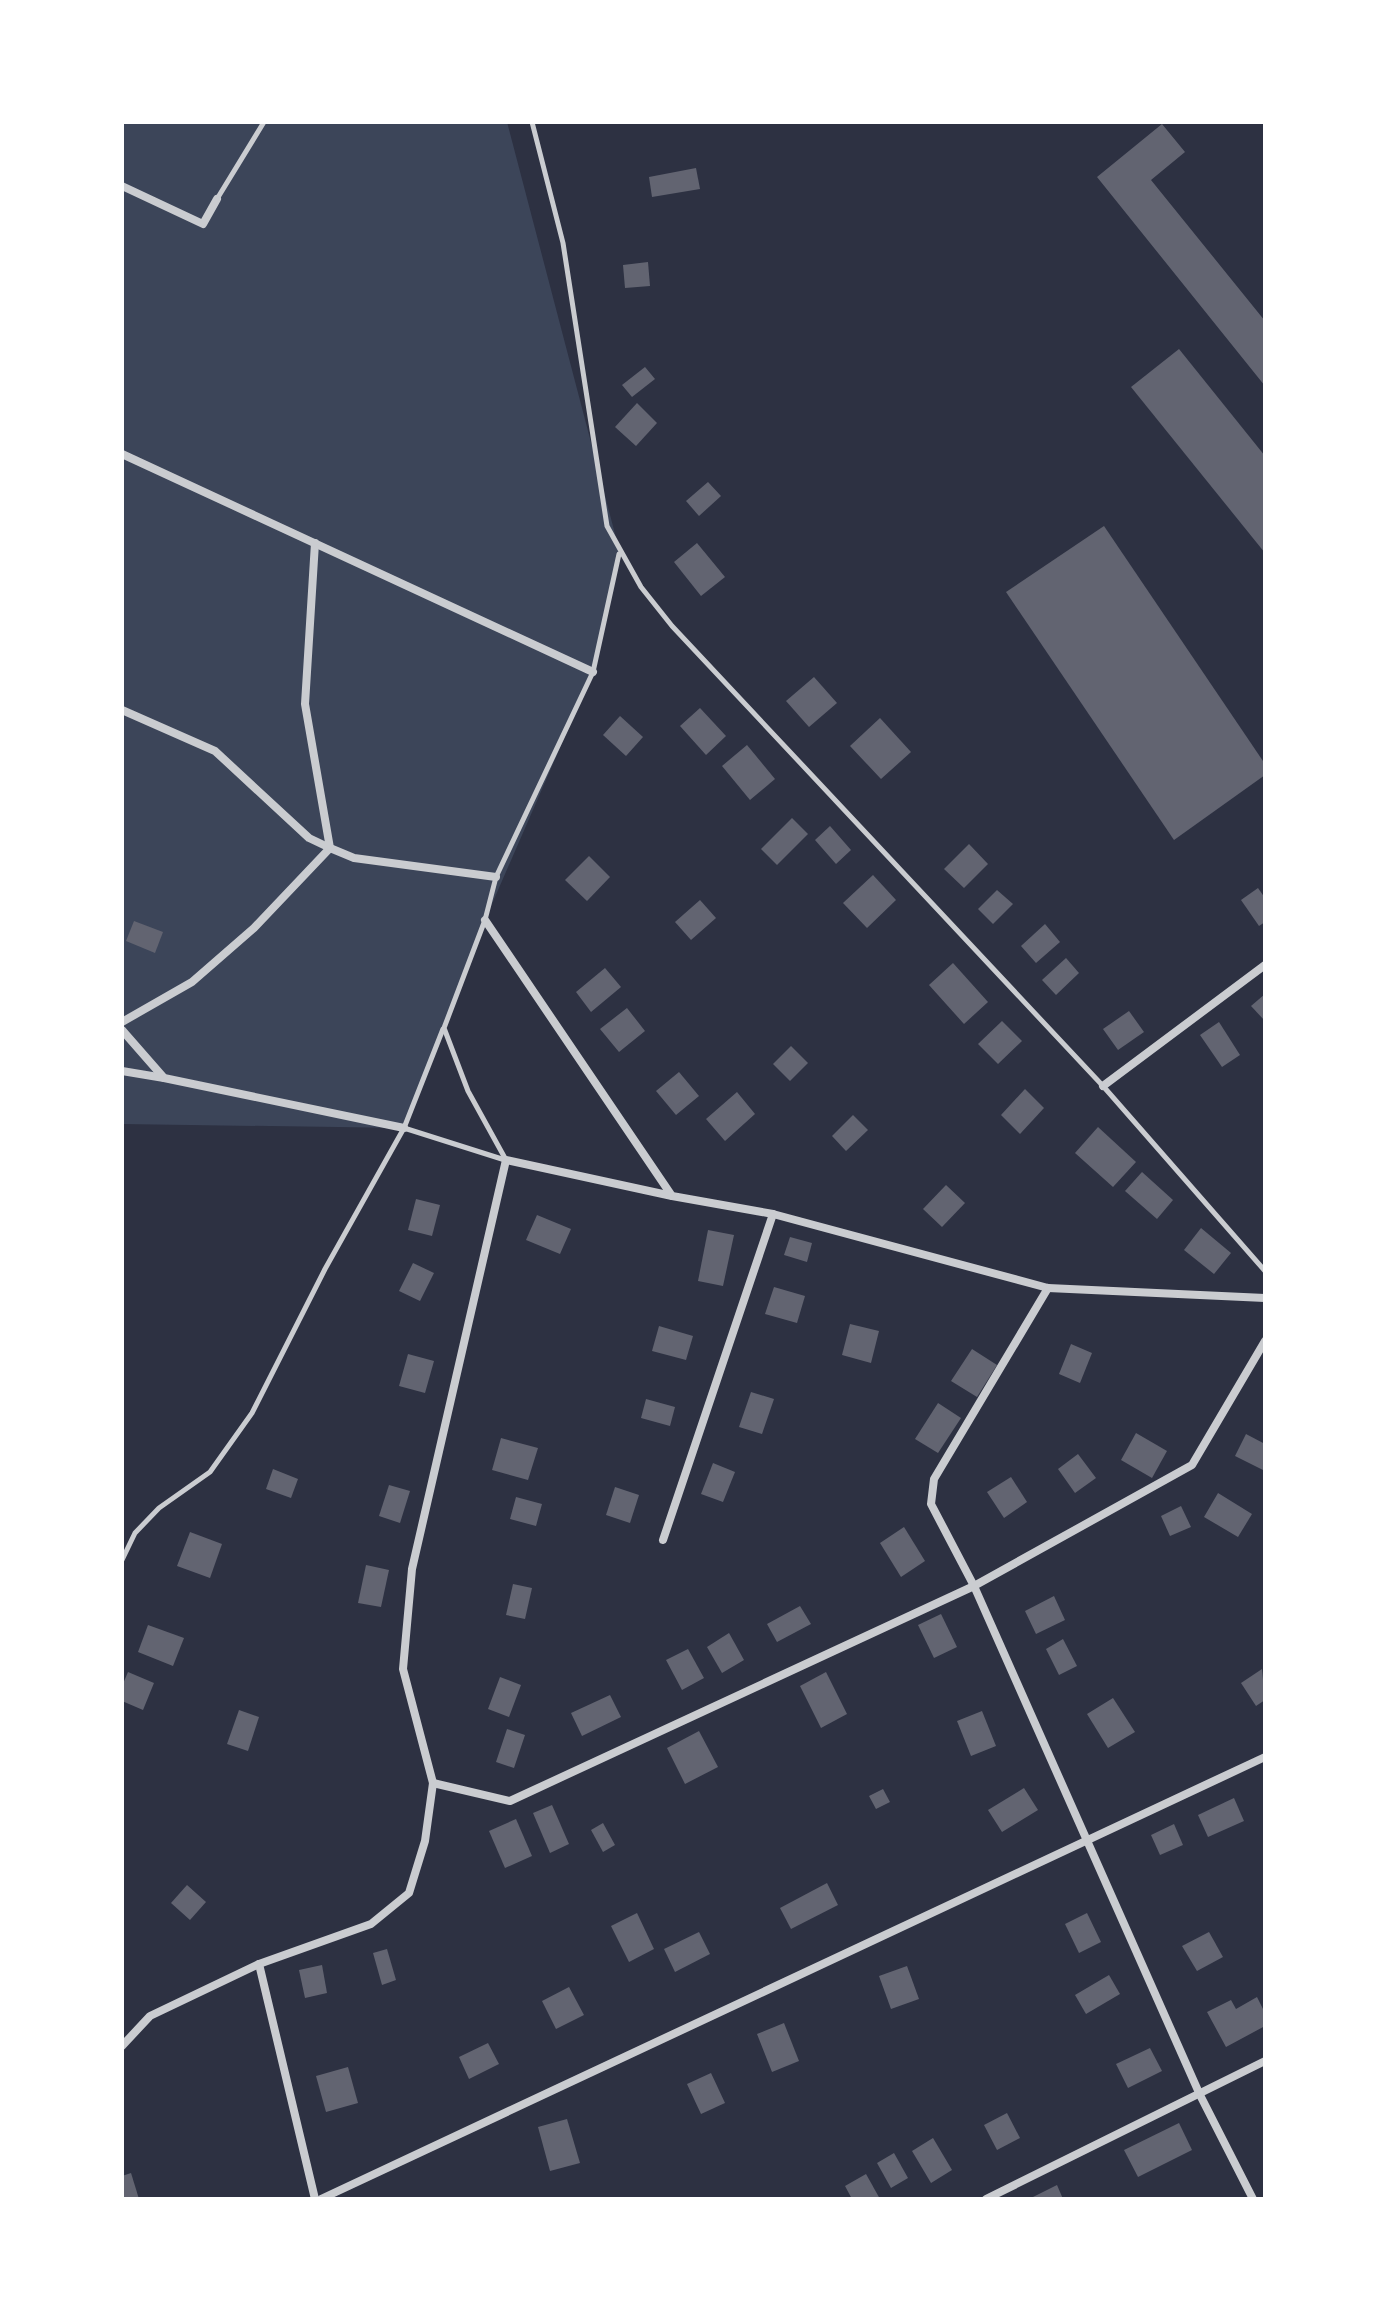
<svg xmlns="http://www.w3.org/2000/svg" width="1387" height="2321" font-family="Inter,sans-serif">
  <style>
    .green { fill: #3c4559 }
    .building { fill: #626471 }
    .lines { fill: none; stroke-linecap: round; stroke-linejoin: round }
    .service { stroke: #caccd0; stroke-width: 5 }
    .minor { stroke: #caccd0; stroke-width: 8 }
  </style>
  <rect width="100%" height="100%" fill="#2d3142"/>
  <path class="green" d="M 122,122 L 507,122 L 620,553 L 593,672 L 485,920 L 404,1128 L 122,1124 Z"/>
  <g class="building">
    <path d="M 1162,124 L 1185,152 L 1151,180 L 1265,321 L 1265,386 L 1097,177 Z"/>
    <path d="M 696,168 L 700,189 L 652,197 L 649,177 Z"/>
    <path d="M 648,262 L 650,286 L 625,288 L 623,265 Z"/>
    <path d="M 1179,349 L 1265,456 L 1265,553 L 1131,387 Z"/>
    <path d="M 645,367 L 655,379 L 632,397 L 622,385 Z"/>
    <path d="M 637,403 L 657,423 L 636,446 L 615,427 Z"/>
    <path d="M 708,482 L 721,496 L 699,516 L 686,501 Z"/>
    <path d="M 1104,526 L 1265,764 L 1265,775 L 1174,840 L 1006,592 Z"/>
    <path d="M 697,543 L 725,577 L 701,596 L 674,562 Z"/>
    <path d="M 814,677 L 837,703 L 809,727 L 786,701 Z"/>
    <path d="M 700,708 L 726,736 L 706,755 L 680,726 Z"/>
    <path d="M 620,716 L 643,737 L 626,756 L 603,735 Z"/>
    <path d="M 880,718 L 911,752 L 881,779 L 850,746 Z"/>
    <path d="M 747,745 L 775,779 L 750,800 L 722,766 Z"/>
    <path d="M 792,818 L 808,834 L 777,865 L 761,849 Z"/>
    <path d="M 830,826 L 851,850 L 836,864 L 815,840 Z"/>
    <path d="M 969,844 L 988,864 L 964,888 L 944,869 Z"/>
    <path d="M 589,856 L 610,877 L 587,901 L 565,880 Z"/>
    <path d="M 873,875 L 896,900 L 867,928 L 843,903 Z"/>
    <path d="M 1258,888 L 1265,898 L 1265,922 L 1259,926 L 1241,900 Z"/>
    <path d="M 997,890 L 1013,904 L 993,924 L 978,909 Z"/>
    <path d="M 700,900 L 716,918 L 691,940 L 675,922 Z"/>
    <path d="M 134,921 L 163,932 L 155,953 L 126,941 Z"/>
    <path d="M 1045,924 L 1060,942 L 1036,963 L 1021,946 Z"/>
    <path d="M 1066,958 L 1079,973 L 1056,995 L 1042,980 Z"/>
    <path d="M 953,963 L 988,1002 L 964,1024 L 929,985 Z"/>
    <path d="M 605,968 L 621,987 L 591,1012 L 576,992 Z"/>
    <path d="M 1265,994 L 1265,1021 L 1251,1006 Z"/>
    <path d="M 627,1008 L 645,1031 L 619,1052 L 600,1029 Z"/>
    <path d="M 1129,1011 L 1144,1032 L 1118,1050 L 1103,1029 Z"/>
    <path d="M 1002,1021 L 1022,1041 L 998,1064 L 978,1044 Z"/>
    <path d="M 1219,1022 L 1240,1055 L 1222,1067 L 1200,1035 Z"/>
    <path d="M 791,1046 L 808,1063 L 790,1081 L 773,1064 Z"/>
    <path d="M 679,1072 L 699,1096 L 676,1115 L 656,1091 Z"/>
    <path d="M 1025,1089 L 1044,1108 L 1020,1134 L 1001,1115 Z"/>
    <path d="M 737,1092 L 755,1114 L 725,1141 L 706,1119 Z"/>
    <path d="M 853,1115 L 868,1130 L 846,1151 L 832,1136 Z"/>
    <path d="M 1098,1127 L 1136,1162 L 1113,1187 L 1075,1153 Z"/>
    <path d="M 1142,1172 L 1173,1200 L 1157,1219 L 1125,1191 Z"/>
    <path d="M 946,1185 L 965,1203 L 942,1227 L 923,1209 Z"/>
    <path d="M 416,1199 L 440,1205 L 432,1236 L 408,1230 Z"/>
    <path d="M 537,1215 L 571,1229 L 560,1254 L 526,1240 Z"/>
    <path d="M 1201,1228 L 1231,1253 L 1214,1274 L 1184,1250 Z"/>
    <path d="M 708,1230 L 734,1235 L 723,1286 L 698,1281 Z"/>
    <path d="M 790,1237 L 812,1243 L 807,1262 L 784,1255 Z"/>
    <path d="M 413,1263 L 434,1273 L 420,1301 L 399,1291 Z"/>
    <path d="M 774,1287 L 805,1296 L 797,1323 L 765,1314 Z"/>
    <path d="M 850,1324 L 879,1331 L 871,1363 L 842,1355 Z"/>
    <path d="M 659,1326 L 693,1336 L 686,1360 L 652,1351 Z"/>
    <path d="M 1071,1344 L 1092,1353 L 1080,1383 L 1059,1374 Z"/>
    <path d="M 972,1349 L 997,1365 L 977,1397 L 951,1381 Z"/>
    <path d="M 408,1354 L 434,1361 L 425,1393 L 399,1386 Z"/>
    <path d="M 751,1392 L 774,1399 L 762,1434 L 739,1427 Z"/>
    <path d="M 646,1399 L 675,1407 L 670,1426 L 641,1418 Z"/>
    <path d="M 938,1403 L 961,1418 L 938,1453 L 915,1439 Z"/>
    <path d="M 1136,1433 L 1167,1451 L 1152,1478 L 1121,1460 Z"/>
    <path d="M 1246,1434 L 1265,1444 L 1265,1471 L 1235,1456 Z"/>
    <path d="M 501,1438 L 538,1448 L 528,1480 L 492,1470 Z"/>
    <path d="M 1078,1454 L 1096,1478 L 1075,1493 L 1058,1469 Z"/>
    <path d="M 713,1463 L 735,1472 L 723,1502 L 701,1494 Z"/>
    <path d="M 273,1469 L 298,1479 L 291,1498 L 266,1489 Z"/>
    <path d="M 1011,1477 L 1027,1502 L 1004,1518 L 987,1492 Z"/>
    <path d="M 389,1485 L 410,1491 L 400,1523 L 379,1516 Z"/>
    <path d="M 615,1487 L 639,1495 L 630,1523 L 606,1515 Z"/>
    <path d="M 1218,1493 L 1252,1514 L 1238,1537 L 1204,1517 Z"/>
    <path d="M 516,1497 L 542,1504 L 536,1526 L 510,1519 Z"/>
    <path d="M 1181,1506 L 1191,1527 L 1170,1536 L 1161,1516 Z"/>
    <path d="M 904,1527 L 925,1561 L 901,1577 L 880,1543 Z"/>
    <path d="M 190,1532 L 222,1544 L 210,1578 L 177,1566 Z"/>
    <path d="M 366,1565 L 389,1570 L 381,1607 L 358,1603 Z"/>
    <path d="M 513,1584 L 532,1588 L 525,1619 L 506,1615 Z"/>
    <path d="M 1054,1596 L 1065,1620 L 1036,1634 L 1025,1611 Z"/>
    <path d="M 800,1606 L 811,1624 L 777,1642 L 767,1624 Z"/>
    <path d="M 941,1614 L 957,1647 L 934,1658 L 918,1625 Z"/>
    <path d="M 148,1625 L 184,1638 L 173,1666 L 138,1652 Z"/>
    <path d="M 729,1633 L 744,1660 L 722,1673 L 707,1647 Z"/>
    <path d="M 1063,1639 L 1077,1666 L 1059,1675 L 1046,1649 Z"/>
    <path d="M 688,1649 L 704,1678 L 682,1690 L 666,1660 Z"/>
    <path d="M 1262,1669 L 1265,1700 L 1256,1706 L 1241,1683 Z"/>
    <path d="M 128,1672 L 154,1683 L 143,1710 L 122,1701 L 122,1686 Z"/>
    <path d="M 826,1672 L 847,1714 L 821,1728 L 800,1686 Z"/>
    <path d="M 500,1677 L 521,1685 L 509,1717 L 488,1709 Z"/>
    <path d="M 610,1695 L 621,1717 L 582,1736 L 571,1713 Z"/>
    <path d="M 1113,1698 L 1135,1732 L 1108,1748 L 1087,1714 Z"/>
    <path d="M 239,1710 L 259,1717 L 248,1751 L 227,1744 Z"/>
    <path d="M 982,1711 L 996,1746 L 971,1756 L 957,1721 Z"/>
    <path d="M 507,1729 L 525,1735 L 514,1768 L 496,1762 Z"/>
    <path d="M 699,1731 L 718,1767 L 685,1784 L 667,1748 Z"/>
    <path d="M 1024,1788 L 1038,1810 L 1002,1832 L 988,1810 Z"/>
    <path d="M 883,1789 L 890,1802 L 876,1809 L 869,1796 Z"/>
    <path d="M 1234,1798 L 1244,1821 L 1208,1837 L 1198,1815 Z"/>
    <path d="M 552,1805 L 569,1844 L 550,1853 L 533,1813 Z"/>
    <path d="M 516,1819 L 532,1856 L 505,1868 L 489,1831 Z"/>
    <path d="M 603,1823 L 615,1845 L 603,1852 L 591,1830 Z"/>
    <path d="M 1174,1824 L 1183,1845 L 1160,1855 L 1151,1835 Z"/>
    <path d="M 827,1883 L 838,1905 L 791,1929 L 780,1908 Z"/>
    <path d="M 187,1885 L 206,1902 L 190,1920 L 171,1903 Z"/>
    <path d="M 637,1913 L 654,1949 L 629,1962 L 611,1926 Z"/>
    <path d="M 1087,1913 L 1101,1942 L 1079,1953 L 1065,1924 Z"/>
    <path d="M 699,1932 L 710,1954 L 675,1972 L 664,1949 Z"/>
    <path d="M 1209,1932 L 1223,1957 L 1197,1971 L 1182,1946 Z"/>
    <path d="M 387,1949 L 396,1980 L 382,1985 L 373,1953 Z"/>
    <path d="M 322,1965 L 327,1993 L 305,1998 L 299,1970 Z"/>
    <path d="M 907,1966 L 919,1999 L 891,2009 L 879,1976 Z"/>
    <path d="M 1109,1975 L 1120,1994 L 1086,2014 L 1075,1995 Z"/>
    <path d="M 569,1987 L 584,2015 L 556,2029 L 542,2001 Z"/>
    <path d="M 1257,1997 L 1265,2013 L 1265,2026 L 1226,2047 L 1207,2012 L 1231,2000 L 1236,2009 Z"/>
    <path d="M 784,2023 L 799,2061 L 772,2072 L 757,2034 Z"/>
    <path d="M 488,2043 L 499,2064 L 469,2079 L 459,2057 Z"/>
    <path d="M 1150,2048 L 1162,2071 L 1128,2088 L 1116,2064 Z"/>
    <path d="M 348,2067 L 358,2103 L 326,2112 L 316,2076 Z"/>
    <path d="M 711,2073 L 725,2103 L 701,2114 L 687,2084 Z"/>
    <path d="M 1007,2113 L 1020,2138 L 997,2150 L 984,2125 Z"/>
    <path d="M 567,2119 L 580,2163 L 550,2171 L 538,2127 Z"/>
    <path d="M 1179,2123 L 1192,2150 L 1138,2177 L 1124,2150 Z"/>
    <path d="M 933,2138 L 952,2170 L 931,2183 L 912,2151 Z"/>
    <path d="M 894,2153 L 908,2178 L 891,2188 L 877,2163 Z"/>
    <path d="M 131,2173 L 139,2199 L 122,2199 L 122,2176 Z"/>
    <path d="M 866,2174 L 880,2199 L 852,2199 L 845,2186 Z"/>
    <path d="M 1057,2185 L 1063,2199 L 1029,2199 Z"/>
  </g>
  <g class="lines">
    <g class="service">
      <path d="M 532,122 L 563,243 L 607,526 L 641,587 L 672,626 L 1103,1086 L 1265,1271"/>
      <path d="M 217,199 L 264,122"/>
      <path d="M 404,1128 L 443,1029"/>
      <path d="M 506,1160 L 468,1091 L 444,1028 L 485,920 L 496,877 L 593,672 L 619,554"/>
      <path d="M 122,1560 L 135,1533 L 159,1508 L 210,1472 L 252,1413 L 325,1269 L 404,1128 L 505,1160"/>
    </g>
    <g class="minor">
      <path d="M 122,186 L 203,224 L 217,199"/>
      <path d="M 122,454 L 593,672"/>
      <path d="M 122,710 L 215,751 L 309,838 L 330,848 L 354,858 L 496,877"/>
      <path d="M 485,920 L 672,1196 L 773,1214 L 663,1540"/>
      <path d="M 122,1022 L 192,982 L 254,928 L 330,848 L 305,704 L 315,543"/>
      <path d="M 122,1030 L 164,1078 L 404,1128"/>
      <path d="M 122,1071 L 164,1078"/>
      <path d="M 1103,1086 L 1265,965"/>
      <path d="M 773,1214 L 1048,1288 L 1265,1298"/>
      <path d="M 1048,1288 L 934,1479 L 931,1504 L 974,1586 L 1200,2095 L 1253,2199"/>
      <path d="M 433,1783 L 510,1801 L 974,1586 L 1192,1465 L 1265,1341"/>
      <path d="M 259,1964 L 315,2199"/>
      <path d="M 122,2046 L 150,2016 L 259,1964 L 371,1924 L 409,1893 L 425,1841 L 433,1783 L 403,1669 L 412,1569 L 506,1160 L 672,1196"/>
      <path d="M 321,2199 L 1265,1757"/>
      <path d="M 986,2199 L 1265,2061"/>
    </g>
  </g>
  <rect width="1387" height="2321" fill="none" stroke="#ffffff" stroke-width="248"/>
</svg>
